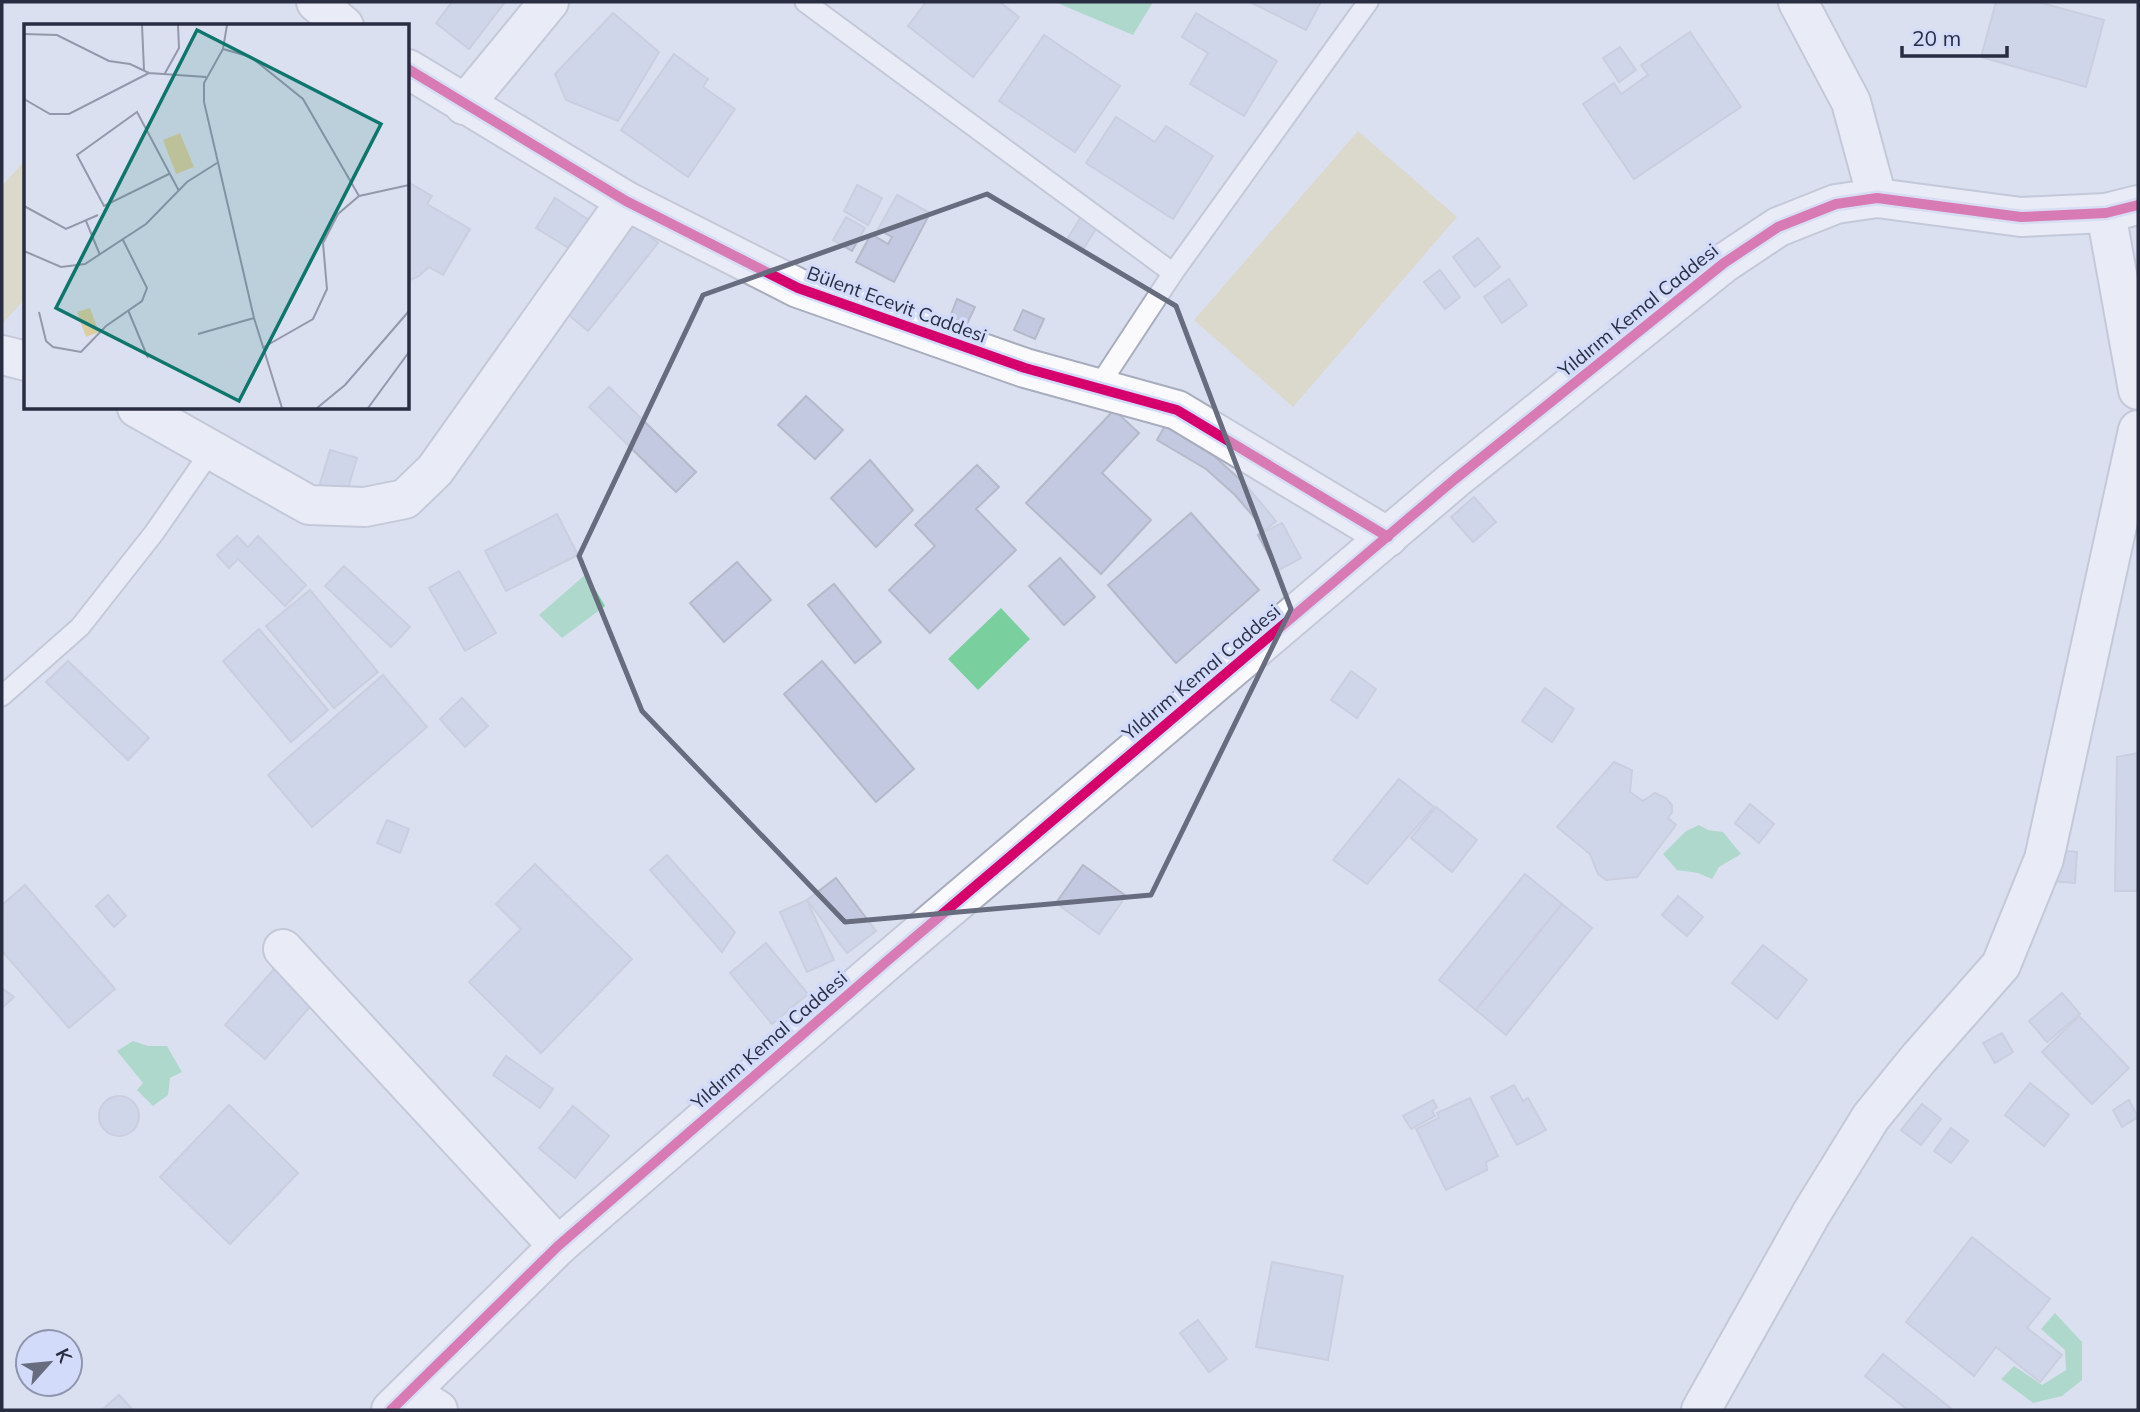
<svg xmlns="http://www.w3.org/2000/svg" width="2140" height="1412" font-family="Mulish,sans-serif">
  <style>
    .green { fill: #dccea1 }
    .water { fill: #79cf9d }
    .building { fill: #c3c9e0; stroke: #b5baca; stroke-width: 2 }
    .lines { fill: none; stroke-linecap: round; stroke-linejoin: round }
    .service-casing { stroke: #a8adbd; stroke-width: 23 }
    .minor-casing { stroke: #a8adbd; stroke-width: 42 }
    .tertiary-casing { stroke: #a8adbd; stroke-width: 42 }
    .service { stroke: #fafafd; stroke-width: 19 }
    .minor { stroke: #fafafd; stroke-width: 38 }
    .tertiary { stroke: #fafafd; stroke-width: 38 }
    .cycleway-casing { stroke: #d2dbf9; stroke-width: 15 }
    .cycleway { stroke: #d6006c; stroke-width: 10 }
    .marked { fill: none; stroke: #676c7e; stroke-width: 5; stroke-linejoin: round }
    .labels { text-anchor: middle; stroke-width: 7; stroke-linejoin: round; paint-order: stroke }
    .street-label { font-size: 19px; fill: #282d41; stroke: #d2dbf9 }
    .inset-road { fill: none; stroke: #9398aa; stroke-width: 2 }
    .view { fill: #0f766e; fill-opacity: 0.15; stroke: #0f766e; stroke-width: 3.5 }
    .inset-edge { fill: none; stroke: #282d41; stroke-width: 3.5 }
  </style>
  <rect width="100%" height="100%" fill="#dbe0f0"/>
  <g class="green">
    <path d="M 1358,131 L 1457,217 L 1293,407 L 1194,320 Z"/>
    <path d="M 26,159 L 26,298 L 2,324 L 2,186 Z"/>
  </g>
  <g class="water">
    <path d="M 1055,2 L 1153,2 L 1133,35 Z"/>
    <path d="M 586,574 L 605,606 L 562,638 L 539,615 Z"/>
    <path d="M 1001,608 L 1030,639 L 978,690 L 948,659 Z"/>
    <path d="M 1699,825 L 1708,830 L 1723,832 L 1741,854 L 1719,867 L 1712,879 L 1698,873 L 1677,870 L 1663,854 L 1686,831 Z"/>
    <path d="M 133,1041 L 148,1046 L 167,1046 L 182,1072 L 170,1078 L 168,1095 L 153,1106 L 137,1090 L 143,1083 L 117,1051 Z"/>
    <path d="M 2055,1313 L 2082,1342 L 2082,1380 L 2062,1396 L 2033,1403 L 2001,1379 L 2014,1366 L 2042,1385 L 2066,1370 L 2065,1350 L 2041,1329 Z"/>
  </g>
  <g class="building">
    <path d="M 452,2 L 505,2 L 469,49 L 436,23 Z"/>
    <path d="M 926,2 L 1000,2 L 1019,17 L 973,77 L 908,26 Z"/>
    <path d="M 1250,2 L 1321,2 L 1306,30 Z"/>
    <path d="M 1996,2 L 2038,2 L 2104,20 L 2086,87 L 1981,57 Z"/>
    <path d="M 613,13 L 659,52 L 618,121 L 566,100 L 555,74 Z"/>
    <path d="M 1196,13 L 1277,61 L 1244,116 L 1190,84 L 1208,53 L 1182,37 Z"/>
    <path d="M 1690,32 L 1741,107 L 1634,179 L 1583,104 L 1614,83 L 1621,94 L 1648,75 L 1641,65 Z"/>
    <path d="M 1044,35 L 1120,86 L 1075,152 L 999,101 Z"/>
    <path d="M 1620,47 L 1636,70 L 1619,82 L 1603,58 Z"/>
    <path d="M 674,54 L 708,79 L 703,87 L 735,109 L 688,177 L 621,130 Z"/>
    <path d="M 1116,117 L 1155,142 L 1166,126 L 1213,156 L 1173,219 L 1086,163 Z"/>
    <path d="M 408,182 L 432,196 L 427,204 L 470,229 L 443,275 L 429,267 L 419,276 L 408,281 Z"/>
    <path d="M 857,185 L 882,198 L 868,225 L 844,211 Z"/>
    <path d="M 897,195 L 930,213 L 894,282 L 856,262 L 871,234 L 888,244 L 892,237 L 878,229 Z"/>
    <path d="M 555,198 L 589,220 L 570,249 L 536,228 Z"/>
    <path d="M 846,217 L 865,228 L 852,251 L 833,240 Z"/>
    <path d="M 1081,217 L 1097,227 L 1084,248 L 1068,238 Z"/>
    <path d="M 633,223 L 658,243 L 588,331 L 564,311 Z"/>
    <path d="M 1478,238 L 1500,267 L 1475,287 L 1453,257 Z"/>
    <path d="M 1440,270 L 1460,297 L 1445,309 L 1424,282 Z"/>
    <path d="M 1509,279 L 1527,305 L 1502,323 L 1484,297 Z"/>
    <path d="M 957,299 L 975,307 L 967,324 L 950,317 Z"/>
    <path d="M 1023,310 L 1044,319 L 1035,339 L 1014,330 Z"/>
    <path d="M 609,387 L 696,472 L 676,492 L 589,407 Z"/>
    <path d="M 806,396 L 843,430 L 815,459 L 778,425 Z"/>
    <path d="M 1114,410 L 1139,433 L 1102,473 L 1151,520 L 1101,574 L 1026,503 Z"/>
    <path d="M 1165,426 L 1214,456 L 1245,484 L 1276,521 L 1265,530 L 1235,495 L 1206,469 L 1157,440 Z"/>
    <path d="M 330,450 L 357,458 L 346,495 L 319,487 Z"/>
    <path d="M 870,460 L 913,510 L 876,547 L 831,498 Z"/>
    <path d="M 977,465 L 999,487 L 976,509 L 1016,550 L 930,633 L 889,590 L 935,546 L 915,525 Z"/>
    <path d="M 1474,497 L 1496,522 L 1473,542 L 1451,517 Z"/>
    <path d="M 1191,513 L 1259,590 L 1176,663 L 1108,585 Z"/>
    <path d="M 557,514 L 578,555 L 506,591 L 485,551 Z"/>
    <path d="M 1282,523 L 1301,558 L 1277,571 L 1258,535 Z"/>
    <path d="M 237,536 L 248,547 L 258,536 L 306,585 L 285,606 L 238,559 L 229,568 L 217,555 Z"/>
    <path d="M 1060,558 L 1095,597 L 1064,625 L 1029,586 Z"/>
    <path d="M 737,562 L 771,600 L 724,642 L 690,603 Z"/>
    <path d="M 344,566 L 410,627 L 391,647 L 325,586 Z"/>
    <path d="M 459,571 L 496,633 L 465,651 L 429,588 Z"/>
    <path d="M 834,584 L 881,642 L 855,663 L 808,605 Z"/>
    <path d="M 310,590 L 378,672 L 334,708 L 266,626 Z"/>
    <path d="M 259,629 L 328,710 L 291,742 L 223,661 Z"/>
    <path d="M 68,661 L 149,738 L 128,760 L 46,682 Z"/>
    <path d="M 822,661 L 914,769 L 876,802 L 784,694 Z"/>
    <path d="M 1351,671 L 1376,689 L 1357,718 L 1331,700 Z"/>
    <path d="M 383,675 L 427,727 L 312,827 L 268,775 Z"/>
    <path d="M 1545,688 L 1574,709 L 1552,742 L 1522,721 Z"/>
    <path d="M 462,698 L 488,726 L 465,747 L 440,719 Z"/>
    <path d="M 2138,753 L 2138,891 L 2115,891 L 2117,757 Z"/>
    <path d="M 1614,762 L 1632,770 L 1630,792 L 1643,801 L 1655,793 L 1666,798 L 1672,805 L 1672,812 L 1668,818 L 1676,825 L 1637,877 L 1606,880 L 1598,874 L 1590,854 L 1557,827 Z"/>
    <path d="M 1399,779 L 1434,807 L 1367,884 L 1333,860 Z"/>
    <path d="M 1750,804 L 1774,824 L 1759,843 L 1735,823 Z"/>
    <path d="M 1436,807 L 1477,840 L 1452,872 L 1411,838 Z"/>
    <path d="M 387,820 L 409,829 L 400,853 L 377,843 Z"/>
    <path d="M 2052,850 L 2077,852 L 2075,883 L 2050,881 Z"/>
    <path d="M 667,855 L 735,932 L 722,952 L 650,870 Z"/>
    <path d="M 535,864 L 632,959 L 541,1053 L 469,982 L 521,929 L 496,904 Z"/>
    <path d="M 1083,865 L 1126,896 L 1099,934 L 1056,903 Z"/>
    <path d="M 1525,874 L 1562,904 L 1476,1010 L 1439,980 Z"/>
    <path d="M 836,878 L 876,931 L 847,953 L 807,900 Z"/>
    <path d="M 25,885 L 115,989 L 69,1028 L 2,951 L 2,905 Z"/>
    <path d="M 108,895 L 126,916 L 114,927 L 96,906 Z"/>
    <path d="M 1678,896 L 1703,917 L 1687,936 L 1662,915 Z"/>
    <path d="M 807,900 L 834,960 L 807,972 L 780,912 Z"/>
    <path d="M 1562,904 L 1592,928 L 1506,1035 L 1476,1010 Z"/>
    <path d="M 766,943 L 808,994 L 772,1024 L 730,973 Z"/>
    <path d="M 1763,945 L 1807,980 L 1777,1019 L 1732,983 Z"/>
    <path d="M 274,969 L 313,1003 L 265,1059 L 225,1025 Z"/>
    <path d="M 2,988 L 14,997 L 2,1008 Z"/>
    <path d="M 2062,993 L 2080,1014 L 2047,1042 L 2029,1021 Z"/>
    <path d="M 2079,1016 L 2129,1068 L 2092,1104 L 2042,1052 Z"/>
    <path d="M 2002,1033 L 2013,1052 L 1995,1063 L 1983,1043 Z"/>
    <path d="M 506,1056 L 553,1089 L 540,1108 L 493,1075 Z"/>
    <path d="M 2030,1083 L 2069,1115 L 2044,1146 L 2005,1115 Z"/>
    <path d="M 1514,1085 L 1523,1101 L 1528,1098 L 1546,1130 L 1517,1145 L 1491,1097 Z"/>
    <circle cx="119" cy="1116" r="20"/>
    <path d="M 1470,1098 L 1498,1156 L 1486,1162 L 1487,1170 L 1446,1190 L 1416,1129 L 1439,1118 L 1437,1113 Z"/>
    <path d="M 1433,1100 L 1437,1107 L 1432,1111 L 1435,1116 L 1411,1129 L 1403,1116 Z"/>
    <path d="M 2129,1100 L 2138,1117 L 2122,1127 L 2113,1110 Z"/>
    <path d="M 1922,1104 L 1941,1119 L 1921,1145 L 1901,1130 Z"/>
    <path d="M 229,1105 L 298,1173 L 230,1244 L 160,1177 Z"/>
    <path d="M 573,1106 L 609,1136 L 575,1178 L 539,1148 Z"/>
    <path d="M 1951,1128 L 1968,1141 L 1951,1163 L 1934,1151 Z"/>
    <path d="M 1972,1237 L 2050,1299 L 2027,1328 L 2062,1355 L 2040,1382 L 1996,1347 L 1974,1376 L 1906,1322 Z"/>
    <path d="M 1272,1262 L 1343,1276 L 1328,1360 L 1256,1347 Z"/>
    <path d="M 1198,1320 L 1227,1359 L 1209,1372 L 1180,1333 Z"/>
    <path d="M 1883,1354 L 1953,1410 L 1908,1410 L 1865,1376 Z"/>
    <path d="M 119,1395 L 133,1410 L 102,1410 Z"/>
  </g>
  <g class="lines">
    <defs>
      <g id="service">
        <path d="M 805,2 L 1173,273"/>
        <path d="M 1098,387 L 1173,273 L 1368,2"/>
        <path d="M 2,696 L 80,627 L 154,533 L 211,451"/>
      </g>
      <g id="minor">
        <path d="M 316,2 L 344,26"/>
        <path d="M 1798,2 L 1851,102 L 1877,198"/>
        <path d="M 408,69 L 626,201 L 798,288 L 1025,368 L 1177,410 L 1388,537"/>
        <path d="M 464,105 L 549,2"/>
        <path d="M 2106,213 L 2138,390"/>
        <path d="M 2,355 L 26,361"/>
        <path d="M 137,408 L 309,505 L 365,507 L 405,499 L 435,470 L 626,201"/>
        <path d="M 283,949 L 558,1246"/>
        <path d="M 411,1393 L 438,1410"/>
        <path d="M 1701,1410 L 1811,1214 L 1871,1117 L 1919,1058 L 2001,965 L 2044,859 L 2138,430"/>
      </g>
      <path id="tertiary" d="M 391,1410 L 558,1246 L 887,961 L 1455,479 L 1724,263 L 1778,227 L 1836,204 L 1877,198 L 2021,217 L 2106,213 L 2138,205"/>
    </defs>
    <use href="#service" class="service-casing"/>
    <use href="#minor" class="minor-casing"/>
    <use href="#tertiary" class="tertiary-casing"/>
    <use href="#service" class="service"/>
    <use href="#minor" class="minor"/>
    <use href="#tertiary" class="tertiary"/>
    <defs>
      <g id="cycleway">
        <path d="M 408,69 L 626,201 L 798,288 L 1025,368 L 1177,410 L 1388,537"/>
        <path d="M 391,1410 L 558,1246 L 887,961 L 1455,479 L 1724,263 L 1778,227 L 1836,204 L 1877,198 L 2021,217 L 2106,213 L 2138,205"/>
      </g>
    </defs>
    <use href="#cycleway" class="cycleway-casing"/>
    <use href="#cycleway" class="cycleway"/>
  </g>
  <path d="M0 0H2140V1412H0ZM 987,194 L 1176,306 L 1291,609 L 1151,895 L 845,922 L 642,711 L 579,556 L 703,295 Z" fill="#dbe0f0" fill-opacity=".55" fill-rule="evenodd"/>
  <path class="marked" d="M 987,194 L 1176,306 L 1291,609 L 1151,895 L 845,922 L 642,711 L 579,556 L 703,295 Z"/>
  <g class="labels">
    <g class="street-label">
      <text transform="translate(897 304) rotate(20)" y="7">Bülent Ecevit Caddesi</text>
      <text transform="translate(1638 310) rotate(-39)" y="7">Yıldırım Kemal Caddesi</text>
      <text transform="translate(1201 672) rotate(-40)" y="7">Yıldırım Kemal Caddesi</text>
      <text transform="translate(769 1040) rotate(-41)" y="7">Yıldırım Kemal Caddesi</text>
    </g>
  </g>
  <g transform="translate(24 24)">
    <rect width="385" height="385" fill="#dbe0f0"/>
    <path d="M 156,109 L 170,143 L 152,150 L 139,116 ZM 66,284 L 75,308 L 62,313 L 53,288 Z" fill="#dccea1"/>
    <path class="inset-road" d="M 118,1 L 120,46M 203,1 L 199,25 L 180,59 L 180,78 L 230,294 L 258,384M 0,10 L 33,11 L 85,37 L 106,40 L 125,49 L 182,53M 199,25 L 227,33 L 279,75 L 335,172 L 314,190 L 299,219 L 303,265 L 289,295 L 240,323M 140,51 L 155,24 L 154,1M 0,75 L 26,90 L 45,90 L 125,49M 145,150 L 80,182 L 53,131 L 113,88 L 155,167M 335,172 L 385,161M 0,182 L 42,205 L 74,191M 62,197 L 76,231M 0,227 L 37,243 L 61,240 L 122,200 L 163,158 L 193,139M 104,286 L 124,334M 15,288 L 22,317 L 29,323 L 57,328 L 82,302 L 118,277 L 123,264 L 99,216M 174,310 L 230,294M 293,384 L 321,361 L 385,287M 344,384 L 385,328"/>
    <path class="view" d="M 173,6 L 357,100 L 215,377 L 32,284 Z"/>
    <rect width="385" height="385" class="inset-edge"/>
  </g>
  <rect width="2140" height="1412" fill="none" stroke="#282d41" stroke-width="7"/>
  <g transform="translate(49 1363) rotate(63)"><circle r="33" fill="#d2dbf9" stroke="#8e95af" stroke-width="2"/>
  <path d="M0-5L12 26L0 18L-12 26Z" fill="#676c7e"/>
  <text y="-10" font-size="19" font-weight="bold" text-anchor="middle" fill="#282d41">K</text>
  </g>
  <path d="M1902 46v10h105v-10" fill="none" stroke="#282d41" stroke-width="3.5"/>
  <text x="1912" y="46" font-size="21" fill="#282d41" stroke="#d2dbf9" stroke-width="5" paint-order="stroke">20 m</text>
</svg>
